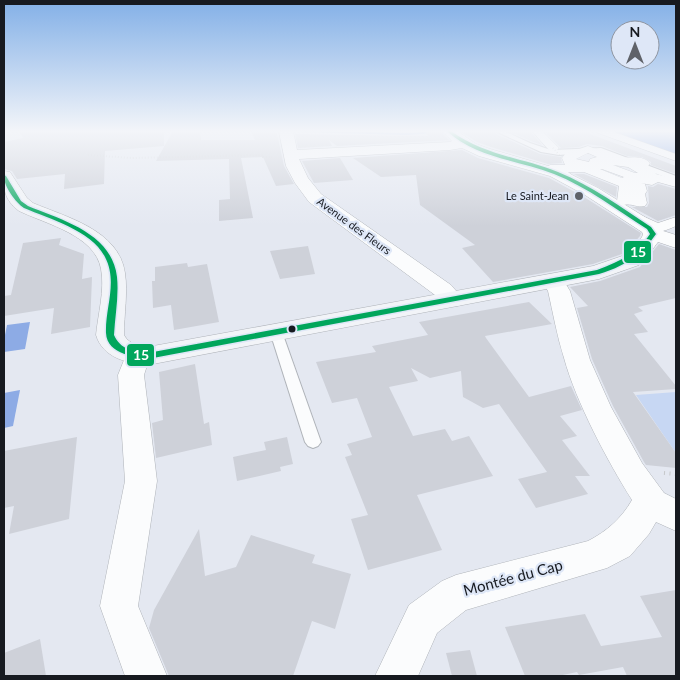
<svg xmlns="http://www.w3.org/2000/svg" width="680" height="680" font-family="Lato,sans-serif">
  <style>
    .green { fill: #c7d7f3 }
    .water { fill: #8dabe5 }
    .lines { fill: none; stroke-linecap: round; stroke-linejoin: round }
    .stream { fill: #8dabe5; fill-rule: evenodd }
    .building { fill: #ced1d9 }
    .service-casing { stroke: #afb3b9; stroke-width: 2 }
    .pedestrian-casing { stroke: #afb3b9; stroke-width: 1 }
    .minor-casing { stroke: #afb3b9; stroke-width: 1 }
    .secondary-casing { stroke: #afb3b9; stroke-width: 1 }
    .path-far1 { stroke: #c6c8ca; stroke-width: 2; stroke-dasharray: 0.5 2.5; stroke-linecap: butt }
    .path { stroke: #c6c8ca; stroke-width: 4; stroke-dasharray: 1 4.5; stroke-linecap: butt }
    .service { fill: #fbfcfd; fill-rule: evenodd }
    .pedestrian { fill: #fbfcfd; fill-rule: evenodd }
    .minor { fill: #fbfcfd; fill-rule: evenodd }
    .secondary { fill: #f2f4f8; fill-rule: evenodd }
    .path-bridge { stroke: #c6c8ca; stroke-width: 2; stroke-dasharray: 0.5 2.5; stroke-linecap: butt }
    .bus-1-casing { stroke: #dee7f7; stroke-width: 3 }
    .bus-1 { fill: #00a65c; fill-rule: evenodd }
    .poi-dot { fill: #5f6269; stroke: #dee7f7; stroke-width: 2 }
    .bus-dot { fill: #171a20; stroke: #dee7f7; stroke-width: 2 }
    .labels { text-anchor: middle; stroke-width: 4.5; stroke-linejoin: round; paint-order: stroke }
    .far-poi-label { font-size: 11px; fill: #171a20; stroke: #dee7f7; text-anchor: end }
    .far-street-label { font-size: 11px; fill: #171a20; stroke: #dee7f7 }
    .near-street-label { font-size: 15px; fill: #171a20; stroke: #dee7f7 }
    .line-badge { stroke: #dee7f7; stroke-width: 2 }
    .badge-label { font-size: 14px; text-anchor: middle; font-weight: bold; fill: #fff }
  </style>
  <rect width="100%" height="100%" fill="#e4e8f1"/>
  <path class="green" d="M 676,392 L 676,453 L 636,395 Z"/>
  <g class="water">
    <path d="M 608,131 L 676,131 L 676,155 L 609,131 Z"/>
    <path d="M 30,322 L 25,349 L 4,352 L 4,340 L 7,325 Z"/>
    <path d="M 20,390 L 13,426 L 4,428 L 4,393 Z"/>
  </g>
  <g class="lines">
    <g class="stream">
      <path d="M 221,131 L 280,131 L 278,132 L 223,132 Z"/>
      <path d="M 298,131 L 330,131 L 407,133 L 436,131 L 438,132 L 436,133 L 407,135 L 300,132 Z"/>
    </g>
  </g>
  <g class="building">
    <path d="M 19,131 L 164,131 L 164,146 L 105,151 L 104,184 L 64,189 L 65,174 L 17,179 L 12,171 L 4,169 L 4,142 L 23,138 Z"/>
    <path d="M 173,131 L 200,131 L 201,140 L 255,140 L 251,132 L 277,133 L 284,166 L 294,184 L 276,186 L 263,157 L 241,158 L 253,218 L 219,221 L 219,200 L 230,199 L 229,159 L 156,161 Z"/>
    <path d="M 425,131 L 440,131 L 449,140 L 337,146 L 329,140 L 332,146 L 298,148 L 295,134 L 428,136 Z"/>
    <path d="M 460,131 L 493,131 L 494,133 L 540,154 L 561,157 L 562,163 L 548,164 L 491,147 L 477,142 Z"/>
    <path d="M 508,131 L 530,131 L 542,145 L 531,141 Z"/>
    <path d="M 544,131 L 582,131 L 676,166 L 676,174 L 651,165 L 651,162 L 642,157 L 627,156 L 602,146 L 587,144 L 579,147 L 561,148 Z"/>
    <path d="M 462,150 L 478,158 L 549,178 L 584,197 L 641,233 L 640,236 L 625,253 L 593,264 L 493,282 L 462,248 L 475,245 L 420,205 L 416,175 L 381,177 L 353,158 Z"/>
    <path d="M 340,158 L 353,180 L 314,183 L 302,161 Z"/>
    <path d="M 574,174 L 584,174 L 617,187 L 616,197 Z"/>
    <path d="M 658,184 L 676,189 L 676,215 L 658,221 L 632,207 L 647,207 L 649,203 L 648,186 L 653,187 Z"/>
    <path d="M 61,238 L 59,245 L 84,254 L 82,279 L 92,277 L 90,327 L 51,334 L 54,308 L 4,316 L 4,296 L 11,295 L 23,243 Z"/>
    <path d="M 659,244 L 676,250 L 676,298 L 638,307 L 643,311 L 634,314 L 648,332 L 634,334 L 676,386 L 676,389 L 633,392 L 676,453 L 676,468 L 646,465 L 644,462 L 613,406 L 592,359 L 577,308 L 588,306 L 570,287 L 600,281 L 640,267 Z"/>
    <path d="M 308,246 L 315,274 L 280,279 L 270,251 Z"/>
    <path d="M 187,263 L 188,267 L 207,264 L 219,322 L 174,330 L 171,305 L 153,308 L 152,281 L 155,281 L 155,267 Z"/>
    <path d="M 529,302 L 552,324 L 485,336 L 486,338 L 529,397 L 571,386 L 582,410 L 560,416 L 577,436 L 562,440 L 590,476 L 575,476 L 588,494 L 536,508 L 518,479 L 547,472 L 499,404 L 483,408 L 463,397 L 461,371 L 430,378 L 411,368 L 418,381 L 389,387 L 413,436 L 445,429 L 452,441 L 469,436 L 493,476 L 417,495 L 442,550 L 368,570 L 351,519 L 368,515 L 345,457 L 352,455 L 347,444 L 372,437 L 357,398 L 332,403 L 316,362 L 376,352 L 372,346 L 428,335 L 419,322 Z"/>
    <path d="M 195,364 L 204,424 L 209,422 L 212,445 L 156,458 L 152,423 L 163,420 L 159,372 Z"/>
    <path d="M 77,437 L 69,519 L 9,534 L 14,506 L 4,508 L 4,451 Z"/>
    <path d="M 287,437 L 293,464 L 280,467 L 281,471 L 237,481 L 233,457 L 266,450 L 264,442 Z"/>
    <path d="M 199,529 L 205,576 L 236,567 L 251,535 L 315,555 L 312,563 L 351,574 L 335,629 L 312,621 L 293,676 L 169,676 L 149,628 L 154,610 Z"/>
    <path d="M 676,590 L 676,676 L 627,676 L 623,667 L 579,675 L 577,672 L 558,676 L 525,676 L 505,627 L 585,614 L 601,646 L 662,637 L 640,596 Z"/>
    <path d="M 40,639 L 46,676 L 4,676 L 4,653 Z"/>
    <path d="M 470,650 L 477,676 L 452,676 L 446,653 Z"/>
  </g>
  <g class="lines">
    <defs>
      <g id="service">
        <path d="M 495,131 L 504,131 L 530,143 L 551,150 L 601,148 L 676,176 L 676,181 L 597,152 L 559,155 L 541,152 Z"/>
        <path d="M 276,328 L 282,332 L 321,442 L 318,446 L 313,448 L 308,446 L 305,442 L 270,332 Z"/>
      </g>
      <g id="pedestrian">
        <path d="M 532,131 L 542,131 L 559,148 L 557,150 L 549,150 Z"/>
        <path d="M 597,131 L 611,131 L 676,154 L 676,161 L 598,133 Z"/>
        <path d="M 588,146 L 611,155 L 612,157 C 625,160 640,153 650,163 L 647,168 L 654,170 L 656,174 L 676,179 L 676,187 L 658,182 L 652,185 L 641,183 L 645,184 L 647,191 L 645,194 L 647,203 L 645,206 C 637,208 632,203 624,205 L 617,201 L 619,186 L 584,172 L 568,172 L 573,176 L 567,180 L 546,172 L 544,169 L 550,165 L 565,165 L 562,158 L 565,154 ZM 588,153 L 597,157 L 590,159 L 589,162 L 576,159 ZM 613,165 L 628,167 L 638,173 L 635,173 ZM 600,169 L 602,169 L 624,177 L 622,178 Z"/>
        <path d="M 638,214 L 658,223 L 676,217 L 676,226 C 653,236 654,233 633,221 L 631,218 L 633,215 Z"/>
      </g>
      <g id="minor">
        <path d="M 279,131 L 293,131 L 297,150 L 450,142 L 452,141 L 442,131 L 457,131 L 476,144 L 490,149 L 562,170 L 598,188 L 656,224 L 660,230 L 676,235 L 676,248 L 658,242 C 649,254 640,268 624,264 L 621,260 L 642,237 L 643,234 L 642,232 L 585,195 L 550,176 L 479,156 L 462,148 L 450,150 L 299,159 L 308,178 L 321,194 L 451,285 L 464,300 L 461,305 C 448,308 444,304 435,295 L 309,202 L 295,183 L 286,166 Z"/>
        <path d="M 553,274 L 561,276 L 570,291 L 590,360 L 611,407 L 642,463 L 664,493 L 676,499 L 676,531 L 656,522 L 649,534 L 630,556 L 607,568 L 466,610 L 437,633 L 418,676 L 375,676 L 409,605 L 442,581 L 456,575 L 588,541 C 607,531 621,519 632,500 C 608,462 576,402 564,358 C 557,336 553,313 548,291 L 542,281 L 545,276 Z"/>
        <path d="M 137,347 L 146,350 L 150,356 L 144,375 L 157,481 L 138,606 L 167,676 L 125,676 L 100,606 L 125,481 L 118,375 L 128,350 Z"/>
      </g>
      <path id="secondary" d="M 4,171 L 10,172 L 27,198 L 33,203 C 66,217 119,230 125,273 C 128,293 124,314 124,335 C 130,346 142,346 153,346 L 593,266 L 631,253 L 639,255 L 642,260 L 639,265 L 599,279 L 153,364 C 131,365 103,359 96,335 C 98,314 105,290 101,269 C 95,235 46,224 19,211 C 4,200 3,188 4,171 Z"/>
    </defs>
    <use href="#service" class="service-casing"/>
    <use href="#pedestrian" class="pedestrian-casing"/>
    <use href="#minor" class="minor-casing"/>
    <use href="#secondary" class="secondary-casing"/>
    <g class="path-far1">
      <path d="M 669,137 L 676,134"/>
      <path d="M 88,155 L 132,158 L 263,155 L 263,157 L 272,157"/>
    </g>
    <path class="path" d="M 664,473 L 676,474"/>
    <use href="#service" class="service"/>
    <use href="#pedestrian" class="pedestrian"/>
    <use href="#minor" class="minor"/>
    <use href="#secondary" class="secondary"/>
    <path class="path-bridge" d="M 553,148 L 563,159"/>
    <defs>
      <path id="bus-1" d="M 447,131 L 451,131 C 486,156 520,157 558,172 C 592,186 621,207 651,227 L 656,234 C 642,255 623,267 599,274 L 153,358 C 137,358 107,355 106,333 C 105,308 118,282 105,257 C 92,231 50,219 24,208 C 15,202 3,185 4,175 L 6,176 L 21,201 L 28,206 C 62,220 112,233 117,277 C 119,296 115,316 114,335 C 121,351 137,353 153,352 L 597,270 C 619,262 637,253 650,234 L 647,229 C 617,210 587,187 554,174 C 518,160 476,158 447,131 Z"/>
    </defs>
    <use href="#bus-1" class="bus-1-casing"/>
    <use href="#bus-1" class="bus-1"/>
  </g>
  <linearGradient id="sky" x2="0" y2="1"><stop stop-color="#83b0e7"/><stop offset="0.58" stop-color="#f3f5f9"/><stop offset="1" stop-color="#f3f5f9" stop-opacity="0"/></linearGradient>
  <rect width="680" height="226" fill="url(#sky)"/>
  <circle class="poi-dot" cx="579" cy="196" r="5"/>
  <circle class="bus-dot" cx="292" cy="329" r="4.5"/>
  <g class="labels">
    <g class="far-poi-label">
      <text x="569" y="200">Le Saint-Jean</text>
    </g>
    <g class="far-street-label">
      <text transform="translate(354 226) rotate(36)" y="4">Avenue des Fleurs</text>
    </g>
    <g class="near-street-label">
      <text transform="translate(513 578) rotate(-15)" y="5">Montée du Cap</text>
    </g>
  </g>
  <g class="line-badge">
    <rect x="623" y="240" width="29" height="24" rx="5" fill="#00a65c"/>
    <rect x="126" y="343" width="29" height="24" rx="5" fill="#00a65c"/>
  </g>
  <g class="badge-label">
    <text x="638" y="257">15</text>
    <text x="141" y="360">15</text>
  </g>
  <rect width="680" height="680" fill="none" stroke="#171a20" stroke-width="10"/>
  <g transform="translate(635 45)"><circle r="24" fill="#dee7f7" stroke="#8e95a1"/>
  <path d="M0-4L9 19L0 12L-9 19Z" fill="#5f6269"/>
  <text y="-8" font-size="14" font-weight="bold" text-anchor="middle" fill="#171a20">N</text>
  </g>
</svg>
